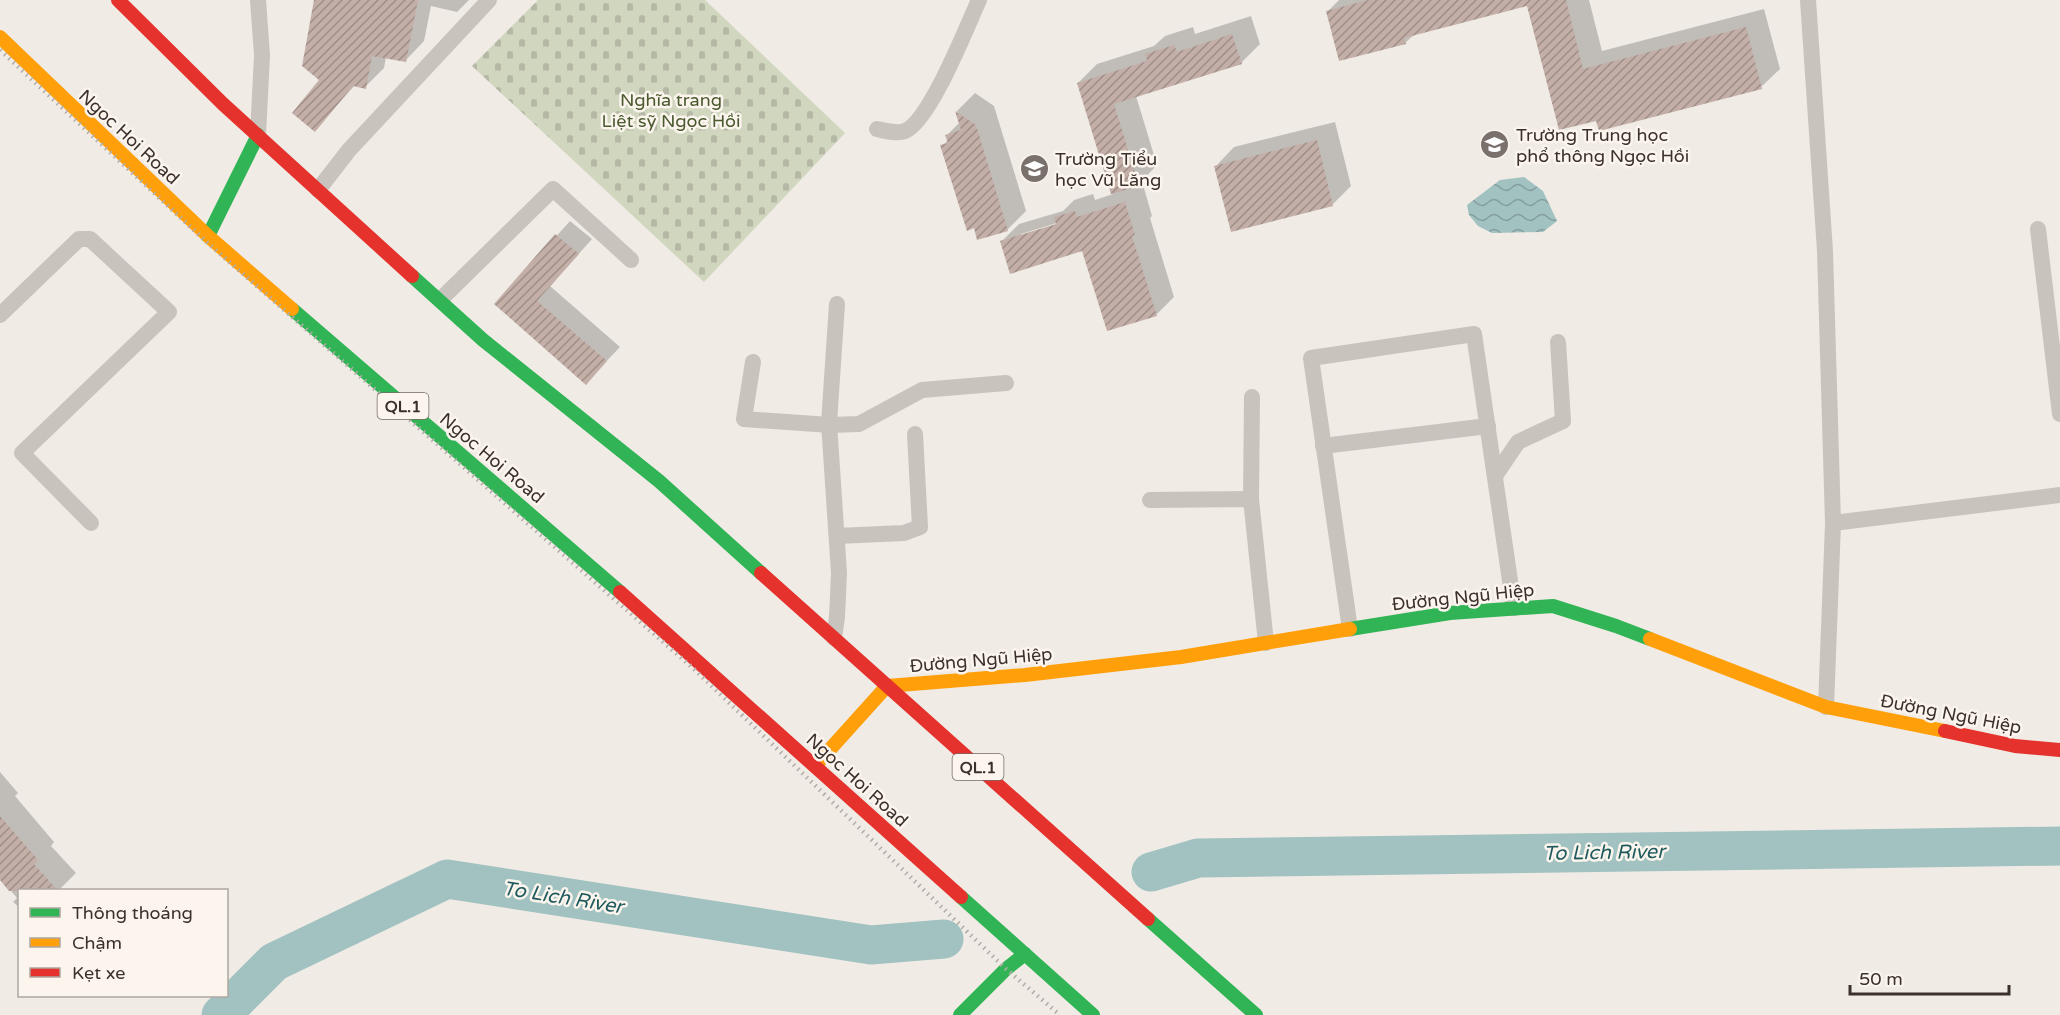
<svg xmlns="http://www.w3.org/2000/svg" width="2060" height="1015" font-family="'Varela Round',sans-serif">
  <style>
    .cemetery { fill: url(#cemetery-stones) }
    .water { fill: url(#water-waves) }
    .shadow { fill: #0003; fill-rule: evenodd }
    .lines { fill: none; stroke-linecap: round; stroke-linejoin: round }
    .river { stroke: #a1c2c1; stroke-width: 39 }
    .building { fill: url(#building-hatch) }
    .street { stroke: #c9c3be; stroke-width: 16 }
    .fast { stroke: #30b455; stroke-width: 14 }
    .slow { stroke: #ff9f0a; stroke-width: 14 }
    .jam { stroke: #e5322d; stroke-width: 14 }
    .rail { stroke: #b1aca8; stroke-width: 4.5; stroke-dasharray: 1.5 4.5; stroke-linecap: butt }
    .labels { text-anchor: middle; stroke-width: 5; stroke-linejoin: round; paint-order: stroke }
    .shield { fill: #fbf5ee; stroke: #756b66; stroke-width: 1.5 }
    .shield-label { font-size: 16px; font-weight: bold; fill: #3b302b }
    .park-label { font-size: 18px; fill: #4a5a2e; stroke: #fbf5ee }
    .poi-label { font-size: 18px; fill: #3b302b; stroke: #fbf5ee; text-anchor: start }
    .street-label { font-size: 18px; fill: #3b302b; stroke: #fbf5ee }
    .water-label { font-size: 20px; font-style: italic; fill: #1f5a5e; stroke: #fbf5ee }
  </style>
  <defs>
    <pattern id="cemetery-stones" width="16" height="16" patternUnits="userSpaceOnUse" patternTransform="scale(1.5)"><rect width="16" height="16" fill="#d1d6bf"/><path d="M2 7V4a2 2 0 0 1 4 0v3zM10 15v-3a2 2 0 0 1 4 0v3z" fill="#b4b8a4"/></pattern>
    <pattern id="water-waves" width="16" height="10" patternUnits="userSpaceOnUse" patternTransform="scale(1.5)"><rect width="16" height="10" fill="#a1c2c1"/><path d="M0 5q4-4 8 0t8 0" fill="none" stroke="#849e9d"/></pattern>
    <pattern id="building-hatch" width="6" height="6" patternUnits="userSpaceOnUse" patternTransform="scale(1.5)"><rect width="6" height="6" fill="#c3afa7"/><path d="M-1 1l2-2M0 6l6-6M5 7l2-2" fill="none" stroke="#a08f88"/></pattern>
  </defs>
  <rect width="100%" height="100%" fill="#f0ebe5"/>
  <path class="cemetery" d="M 538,0 L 705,0 L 845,133 L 704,282 L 472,66 Z"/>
  <path class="water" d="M 1524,177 L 1543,191 L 1557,221 L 1543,232 L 1492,233 L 1478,226 L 1469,215 L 1467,205 L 1500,180 Z"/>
  <g class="shadow">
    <path d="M 316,0 L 469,0 L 457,12 L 431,6 L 424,41 L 406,60 L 386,57 L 384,68 L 365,87 L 355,85 L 315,130 L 322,80 Z"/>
    <path d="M 1339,0 L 1589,0 L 1602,51 L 1764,9 L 1780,69 L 1761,87 L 1597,119 L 1528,4 L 1415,34 L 1405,43 L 1328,11 Z"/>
    <path d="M 1251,16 L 1260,44 L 1241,63 L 1136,96 L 1157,165 L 1136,187 L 1143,185 L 1152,216 L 1150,218 L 1174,297 L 1156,315 L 1083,249 L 1001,242 L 1019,224 L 1063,211 L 1074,200 L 1093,194 L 1095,200 L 1113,194 L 1078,83 L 1097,64 L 1154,46 L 1165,36 L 1193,27 L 1195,34 ZM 1063,221 L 1064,223 L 1021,237 L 1021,234 Z"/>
    <path d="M 975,93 L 994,106 L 1026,211 L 1008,229 L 978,238 L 942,146 L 948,140 L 947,135 L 960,122 L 957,111 Z"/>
    <path d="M 1335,122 L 1351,186 L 1332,205 L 1216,166 L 1234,147 Z"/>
    <path d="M 570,221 L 592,239 L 550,286 L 620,347 L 600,368 L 496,303 Z"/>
    <path d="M 0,772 L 18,793 L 15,796 L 54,842 L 51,846 L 76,873 L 59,890 L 20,890 L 20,908 L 13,902 L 17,898 L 0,878 Z"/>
  </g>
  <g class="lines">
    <g class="river">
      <path d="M 1151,872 L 1198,858 L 2060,846"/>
      <path d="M 221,1015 L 274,962 L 447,879 L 871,945 L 944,939"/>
    </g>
  </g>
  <g class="building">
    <path d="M 314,0 L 418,0 L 406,62 L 372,56 L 366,89 L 353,86 L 315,132 L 292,113 L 319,80 L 302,66 Z"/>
    <path d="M 1368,0 L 1566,0 L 1583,69 L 1746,27 L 1762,89 L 1599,131 L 1596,121 L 1559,130 L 1527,6 L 1404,38 L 1406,44 L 1339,61 L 1326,11 Z"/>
    <path d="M 1232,34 L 1242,64 L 1114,104 L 1139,186 L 1111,194 L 1077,83 L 1147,61 L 1145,54 L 1174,45 L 1177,52 Z"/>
    <path d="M 955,111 L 976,125 L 1008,231 L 977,240 L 974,228 L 967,231 L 940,145 L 948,143 L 945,135 L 961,130 Z"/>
    <path d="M 1317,140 L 1333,206 L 1231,232 L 1214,166 Z"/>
    <path d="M 1125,202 L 1135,235 L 1132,236 L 1157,316 L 1107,331 L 1082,251 L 1010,274 L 1000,241 L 1056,224 L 1054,217 L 1075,211 L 1077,217 Z"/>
    <path d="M 555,234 L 579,254 L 537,301 L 607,361 L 586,385 L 494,304 Z"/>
    <path d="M 0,816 L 38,860 L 34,864 L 58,891 L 9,891 L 0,880 Z"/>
  </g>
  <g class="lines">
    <g class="street">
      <path d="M 1808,0 L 1825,251 L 1833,523 L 1826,707"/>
      <path d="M 877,129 C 886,131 897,134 905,131 C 930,121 967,26 979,0"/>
      <path d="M 258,135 L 262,55 L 258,0"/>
      <path d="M 318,190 L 349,150 L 489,0"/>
      <path d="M 2038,229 L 2060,414"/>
      <path d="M 440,300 L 553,189 L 631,260"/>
      <path d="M 0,315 L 79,239 L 90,239 L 169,312 L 22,453 L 91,523"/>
      <path d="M 753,362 L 744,419 L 830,425 L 859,424 L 922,390 L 1006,383"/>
      <path d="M 1323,446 L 1488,426"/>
      <path d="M 1495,476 L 1518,442 L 1563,421 L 1558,342"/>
      <path d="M 1251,499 L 1252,397"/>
      <path d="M 1150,500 L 1251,499 L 1266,643"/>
      <path d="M 1833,523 L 2060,495"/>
      <path d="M 837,536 L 904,533 L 920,527 L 915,434"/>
      <path d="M 1350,629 L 1311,358 L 1474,334 L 1514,608"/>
      <path d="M 834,638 L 837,617 L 839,573 L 829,423 L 837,304"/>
    </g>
    <g class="fast">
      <path d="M 208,236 L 258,135"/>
      <path d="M 412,276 L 483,340 L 659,481 L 761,573"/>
      <path d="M 292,309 L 620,592"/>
      <path d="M 1350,629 L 1450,613 L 1553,606 L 1616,626 L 1650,639"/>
      <path d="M 961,897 L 1093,1015"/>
      <path d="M 1148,919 L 1256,1015"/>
      <path d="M 960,1015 L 1006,969 L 1025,954"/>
    </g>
    <g class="slow">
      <path d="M 0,37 L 208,236 L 292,309"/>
      <path d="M 1650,639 L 1826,707 L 1945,731"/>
      <path d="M 887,686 L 1025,675 L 1181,657 L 1350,629"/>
      <path d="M 815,766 L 887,686"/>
    </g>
    <g class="jam">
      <path d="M 118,0 L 223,104 L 412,276"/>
      <path d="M 761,573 L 1148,919"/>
      <path d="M 620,592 L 961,897"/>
      <path d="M 1945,731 L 2015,746 L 2060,750"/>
    </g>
    <path class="rail" d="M 0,50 L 210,245 L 694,669 L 1006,969 L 1060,1015"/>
  </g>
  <defs>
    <symbol id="school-disc" viewBox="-11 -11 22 22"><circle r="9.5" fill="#7a716c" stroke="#fbf5ee"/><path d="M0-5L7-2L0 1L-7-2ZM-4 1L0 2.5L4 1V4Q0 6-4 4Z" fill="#fff"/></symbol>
  </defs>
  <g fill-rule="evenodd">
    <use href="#school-disc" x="1478" y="128" width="33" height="33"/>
    <use href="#school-disc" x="1018" y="152" width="33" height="33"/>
  </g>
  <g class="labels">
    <g class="shield">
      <rect x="377.5" y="393" width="51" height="26" rx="4.5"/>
      <rect x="952.5" y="754" width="51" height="26" rx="4.5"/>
    </g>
    <g class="shield-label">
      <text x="403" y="412">QL.1</text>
      <text x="978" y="773">QL.1</text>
    </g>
    <g class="park-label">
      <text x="671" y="106">Nghĩa trang<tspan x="671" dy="21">Liệt sỹ Ngọc Hồi</tspan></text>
    </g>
    <g class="poi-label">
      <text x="1516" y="141">Trường Trung học<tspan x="1516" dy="21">phổ thông Ngọc Hồi</tspan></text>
      <text x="1055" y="165">Trường Tiểu<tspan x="1055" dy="21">học Vũ Lăng</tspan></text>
    </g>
    <g class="street-label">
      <text transform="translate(129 137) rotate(43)" y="6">Ngoc Hoi Road</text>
      <text transform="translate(492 458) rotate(40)" y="6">Ngoc Hoi Road</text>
      <text transform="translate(1463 597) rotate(-6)" y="6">Đường Ngũ Hiệp</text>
      <text transform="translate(981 660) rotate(-5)" y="6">Đường Ngũ Hiệp</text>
      <text transform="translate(1951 714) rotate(11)" y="6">Đường Ngũ Hiệp</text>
      <text transform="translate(857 780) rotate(42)" y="6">Ngoc Hoi Road</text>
    </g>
    <g class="water-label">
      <text transform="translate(1604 852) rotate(-1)" y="7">To Lich River</text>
      <text transform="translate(563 897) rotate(9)" y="7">To Lich River</text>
    </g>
  </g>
  <rect x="18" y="889" width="210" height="108" fill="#fbf5ee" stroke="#aea6a0" stroke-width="1.5"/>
  <rect x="30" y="908" width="30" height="9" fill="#30b455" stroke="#aea6a0" stroke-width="1.5"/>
  <text x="72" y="919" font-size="18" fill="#3b302b">Thông thoáng</text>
  <rect x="30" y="938" width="30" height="9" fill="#ff9f0a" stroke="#aea6a0" stroke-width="1.5"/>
  <text x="72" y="949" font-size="18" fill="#3b302b">Chậm</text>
  <rect x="30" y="968" width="30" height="9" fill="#e5322d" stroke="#aea6a0" stroke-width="1.5"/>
  <text x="72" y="979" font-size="18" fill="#3b302b">Kẹt xe</text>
  <path d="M1850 985v9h159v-9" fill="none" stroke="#3b302b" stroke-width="3"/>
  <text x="1859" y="985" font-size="18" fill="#3b302b" stroke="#fbf5ee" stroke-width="4.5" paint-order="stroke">50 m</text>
</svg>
